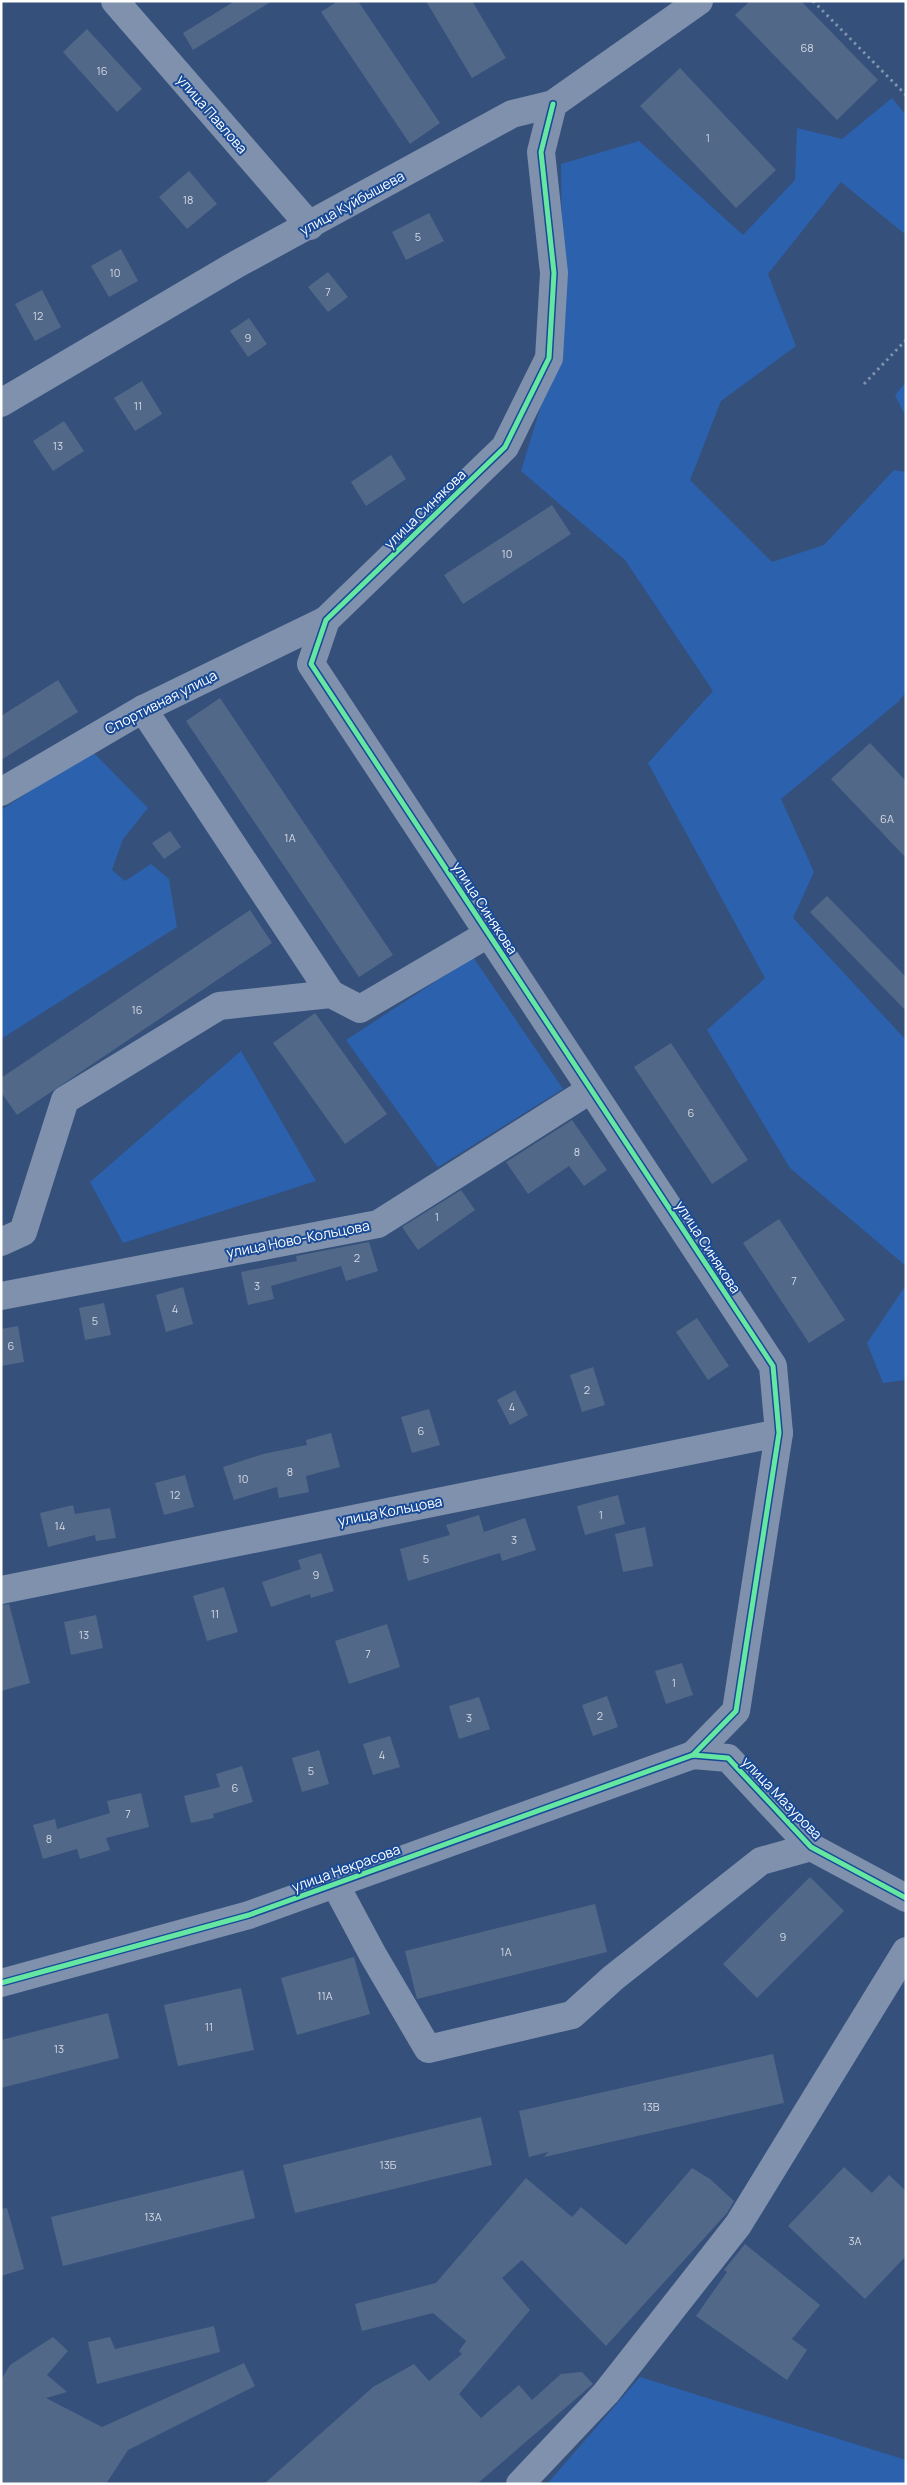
<svg xmlns="http://www.w3.org/2000/svg" width="907" height="2485" font-family="Manrope,sans-serif">
  <style>
    .green { fill: #2c61ae }
    .building { fill: #526889 }
    .lines { fill: none; stroke-linecap: round; stroke-linejoin: round }
    .path { stroke: #7f91ad; stroke-width: 3; stroke-dasharray: 2.5 4; stroke-linecap: butt }
    .minor { stroke: #7f91ad; stroke-width: 28 }
    .cycleway-casing { stroke: #184a97; stroke-width: 8 }
    .cycleway { stroke: #66e7a1; stroke-width: 5 }
    .labels { text-anchor: middle; stroke-width: 4; stroke-linejoin: round; paint-order: stroke }
    .number-label { font-size: 11px; fill: #d4d9e2 }
    .street-label { font-size: 14px; fill: #fff; stroke: #184a97 }
  </style>
  <rect width="100%" height="100%" fill="#35507a"/>
  <g class="green">
    <path d="M 892,98 L 906,115 L 906,235 L 841,182 L 768,274 L 796,346 L 721,401 L 690,480 L 772,562 L 824,545 L 894,470 L 906,472 L 906,692 L 898,702 L 781,799 L 814,872 L 793,918 L 906,1040 L 906,1266 L 790,1168 L 707,1030 L 765,978 L 648,763 L 713,691 L 625,560 L 521,471 L 563,333 L 561,164 L 639,141 L 743,235 L 795,180 L 797,128 L 842,139 Z"/>
    <path d="M 906,382 L 906,417 L 895,395 Z"/>
    <path d="M 92,751 L 148,808 L 123,839 L 112,870 L 125,881 L 151,864 L 169,879 L 177,927 L 1,1039 L 1,810 Z"/>
    <path d="M 473,957 L 563,1089 L 438,1167 L 346,1040 Z"/>
    <path d="M 241,1051 L 316,1181 L 123,1243 L 90,1182 Z"/>
    <path d="M 906,1285 L 906,1380 L 883,1383 L 867,1343 Z"/>
    <path d="M 640,2377 L 906,2460 L 906,2484 L 547,2484 Z"/>
  </g>
  <g class="building">
    <path d="M 235,1 L 272,1 L 193,50 L 183,33 Z"/>
    <path d="M 338,1 L 358,1 L 440,123 L 410,144 L 321,12 Z"/>
    <path d="M 426,1 L 472,1 L 506,58 L 472,78 Z"/>
    <path d="M 750,1 L 801,1 L 878,80 L 837,120 L 735,15 Z"/>
    <path d="M 87,29 L 142,89 L 117,112 L 63,52 Z"/>
    <path d="M 680,68 L 776,170 L 736,208 L 640,106 Z"/>
    <path d="M 189,171 L 217,204 L 187,229 L 159,197 Z"/>
    <path d="M 429,213 L 444,241 L 406,260 L 392,232 Z"/>
    <path d="M 121,249 L 138,281 L 109,297 L 91,266 Z"/>
    <path d="M 328,272 L 348,297 L 328,312 L 308,287 Z"/>
    <path d="M 42,290 L 61,327 L 35,341 L 15,304 Z"/>
    <path d="M 249,318 L 267,344 L 248,357 L 230,331 Z"/>
    <path d="M 142,381 L 162,414 L 135,431 L 114,398 Z"/>
    <path d="M 64,421 L 84,451 L 53,471 L 33,441 Z"/>
    <path d="M 391,455 L 406,479 L 366,506 L 351,482 Z"/>
    <path d="M 552,505 L 571,534 L 463,604 L 444,575 Z"/>
    <path d="M 58,680 L 78,712 L 1,760 L 1,716 Z"/>
    <path d="M 220,698 L 393,955 L 359,977 L 186,721 Z"/>
    <path d="M 870,743 L 906,781 L 906,858 L 831,779 Z"/>
    <path d="M 170,831 L 181,847 L 164,859 L 152,843 Z"/>
    <path d="M 827,896 L 906,977 L 906,1011 L 810,912 Z"/>
    <path d="M 250,910 L 272,943 L 17,1115 L 1,1092 L 1,1078 Z"/>
    <path d="M 315,1013 L 387,1114 L 345,1144 L 273,1043 Z"/>
    <path d="M 671,1043 L 748,1160 L 712,1184 L 634,1067 Z"/>
    <path d="M 572,1120 L 607,1170 L 584,1186 L 569,1166 L 528,1194 L 506,1162 Z"/>
    <path d="M 461,1190 L 475,1210 L 418,1250 L 402,1227 Z"/>
    <path d="M 779,1219 L 845,1320 L 809,1343 L 743,1243 Z"/>
    <path d="M 369,1242 L 378,1271 L 346,1281 L 341,1266 L 271,1286 L 274,1299 L 248,1305 L 241,1272 L 297,1261 L 296,1256 Z"/>
    <path d="M 183,1287 L 193,1324 L 166,1332 L 156,1295 Z"/>
    <path d="M 104,1303 L 111,1335 L 85,1340 L 79,1308 Z"/>
    <path d="M 697,1318 L 729,1366 L 708,1380 L 676,1332 Z"/>
    <path d="M 18,1326 L 24,1362 L 1,1366 L 1,1329 Z"/>
    <path d="M 593,1367 L 605,1405 L 582,1412 L 570,1375 Z"/>
    <path d="M 515,1390 L 528,1415 L 510,1425 L 497,1400 Z"/>
    <path d="M 429,1409 L 440,1445 L 412,1453 L 401,1417 Z"/>
    <path d="M 331,1433 L 340,1467 L 306,1476 L 309,1492 L 279,1498 L 277,1487 L 234,1500 L 223,1467 L 263,1454 L 307,1445 L 306,1440 Z"/>
    <path d="M 185,1475 L 194,1507 L 164,1515 L 155,1483 Z"/>
    <path d="M 618,1495 L 625,1524 L 585,1535 L 577,1506 Z"/>
    <path d="M 73,1505 L 75,1514 L 110,1508 L 116,1538 L 96,1541 L 95,1535 L 48,1547 L 40,1513 Z"/>
    <path d="M 479,1515 L 484,1532 L 525,1518 L 536,1550 L 502,1561 L 500,1553 L 408,1581 L 400,1549 L 450,1535 L 446,1525 Z"/>
    <path d="M 645,1527 L 653,1566 L 623,1572 L 615,1534 Z"/>
    <path d="M 321,1553 L 334,1591 L 311,1598 L 310,1594 L 271,1607 L 262,1582 L 301,1569 L 298,1560 Z"/>
    <path d="M 224,1587 L 238,1632 L 207,1641 L 193,1596 Z"/>
    <path d="M 9,1604 L 30,1683 L 1,1691 L 1,1605 Z"/>
    <path d="M 96,1615 L 103,1648 L 71,1655 L 64,1622 Z"/>
    <path d="M 387,1624 L 400,1667 L 349,1684 L 335,1641 Z"/>
    <path d="M 682,1663 L 693,1695 L 666,1704 L 655,1671 Z"/>
    <path d="M 607,1696 L 618,1727 L 593,1736 L 582,1705 Z"/>
    <path d="M 479,1697 L 490,1729 L 459,1739 L 449,1706 Z"/>
    <path d="M 390,1736 L 400,1767 L 373,1775 L 363,1744 Z"/>
    <path d="M 319,1750 L 329,1784 L 302,1792 L 292,1758 Z"/>
    <path d="M 242,1766 L 253,1802 L 213,1814 L 214,1818 L 191,1823 L 184,1796 L 220,1787 L 216,1774 Z"/>
    <path d="M 141,1793 L 149,1827 L 106,1838 L 110,1850 L 80,1859 L 77,1849 L 43,1859 L 33,1825 L 55,1819 L 57,1829 L 110,1813 L 107,1801 Z"/>
    <path d="M 810,1877 L 844,1911 L 757,1998 L 723,1964 Z"/>
    <path d="M 595,1904 L 607,1952 L 417,1999 L 405,1951 Z"/>
    <path d="M 354,1957 L 370,2014 L 297,2035 L 281,1978 Z"/>
    <path d="M 241,1988 L 254,2050 L 178,2066 L 164,2005 Z"/>
    <path d="M 108,2013 L 119,2058 L 1,2088 L 1,2040 Z"/>
    <path d="M 773,2054 L 784,2103 L 544,2157 L 548,2152 L 529,2157 L 519,2111 Z"/>
    <path d="M 481,2117 L 492,2165 L 295,2213 L 283,2165 Z"/>
    <path d="M 844,2167 L 872,2193 L 889,2175 L 906,2191 L 906,2256 L 865,2299 L 788,2226 Z"/>
    <path d="M 692,2168 L 710,2179 L 734,2201 L 727,2213 L 606,2346 L 522,2260 L 502,2278 L 530,2310 L 459,2394 L 481,2418 L 519,2385 L 532,2400 L 561,2374 L 582,2372 L 593,2384 L 477,2484 L 264,2484 L 373,2387 L 414,2364 L 429,2381 L 462,2354 L 459,2351 L 466,2341 L 433,2313 L 362,2331 L 355,2304 L 436,2283 L 526,2178 L 572,2217 L 581,2207 L 626,2245 Z"/>
    <path d="M 243,2170 L 255,2218 L 63,2266 L 51,2217 Z"/>
    <path d="M 7,2208 L 24,2269 L 1,2276 L 1,2209 Z"/>
    <path d="M 745,2244 L 820,2305 L 792,2339 L 807,2350 L 787,2380 L 696,2316 L 727,2272 L 724,2270 Z"/>
    <path d="M 214,2326 L 220,2352 L 97,2384 L 88,2342 L 110,2337 L 115,2349 Z"/>
    <path d="M 53,2337 L 68,2351 L 47,2375 L 67,2392 L 46,2398 L 102,2427 L 244,2363 L 255,2386 L 128,2450 L 106,2484 L 1,2484 L 1,2380 L 10,2365 Z"/>
  </g>
  <g class="lines">
    <g class="path">
      <path d="M 813,1 L 906,95"/>
      <path d="M 864,384 L 906,340"/>
    </g>
    <g class="minor">
      <path d="M 115,1 L 310,226"/>
      <path d="M 553,104 L 541,152 L 554,273 L 549,358 L 505,447 L 326,620 L 311,664 L 773,1366 L 779,1433 L 736,1711 L 693,1755"/>
      <path d="M 1,403 L 237,264 L 512,114 L 553,104 L 699,1"/>
      <path d="M 143,709 L 331,994"/>
      <path d="M 1,792 L 143,709 L 326,620"/>
      <path d="M 1,1242 L 23,1232 L 65,1100 L 219,1006 L 331,994 L 360,1009 L 488,934"/>
      <path d="M 1,1296 L 378,1224 L 590,1090"/>
      <path d="M 1,1590 L 779,1433"/>
      <path d="M 335,1884 L 373,1955 L 428,2049 L 572,2015 L 613,1978 L 761,1861 L 811,1847"/>
      <path d="M 1,1983 L 249,1915 L 693,1755 L 728,1758 L 811,1847 L 906,1898"/>
      <path d="M 520,2484 L 606,2393 L 738,2225 L 906,1951"/>
    </g>
    <defs>
      <g id="cycleway">
        <path d="M 553,104 L 541,152 L 554,273 L 549,358 L 505,447 L 326,620 L 311,664 L 773,1366 L 779,1433 L 736,1711 L 693,1755"/>
        <path d="M 1,1983 L 249,1915 L 693,1755 L 728,1758 L 811,1847 L 906,1898"/>
      </g>
    </defs>
    <use href="#cycleway" class="cycleway-casing"/>
    <use href="#cycleway" class="cycleway"/>
  </g>
  <g class="labels">
    <g class="number-label">
      <text x="807" y="52">68</text>
      <text x="102" y="75">16</text>
      <text x="708" y="142">1</text>
      <text x="188" y="204">18</text>
      <text x="418" y="241">5</text>
      <text x="115" y="277">10</text>
      <text x="328" y="296">7</text>
      <text x="38" y="320">12</text>
      <text x="248" y="342">9</text>
      <text x="138" y="410">11</text>
      <text x="58" y="450">13</text>
      <text x="507" y="558">10</text>
      <text x="887" y="823">6А</text>
      <text x="290" y="842">1А</text>
      <text x="137" y="1014">16</text>
      <text x="691" y="1117">6</text>
      <text x="577" y="1156">8</text>
      <text x="437" y="1221">1</text>
      <text x="357" y="1262">2</text>
      <text x="794" y="1285">7</text>
      <text x="257" y="1290">3</text>
      <text x="175" y="1313">4</text>
      <text x="95" y="1325">5</text>
      <text x="11" y="1350">6</text>
      <text x="587" y="1394">2</text>
      <text x="512" y="1411">4</text>
      <text x="421" y="1435">6</text>
      <text x="290" y="1476">8</text>
      <text x="243" y="1483">10</text>
      <text x="175" y="1499">12</text>
      <text x="601" y="1519">1</text>
      <text x="60" y="1530">14</text>
      <text x="514" y="1544">3</text>
      <text x="426" y="1563">5</text>
      <text x="316" y="1579">9</text>
      <text x="215" y="1618">11</text>
      <text x="84" y="1639">13</text>
      <text x="368" y="1658">7</text>
      <text x="674" y="1687">1</text>
      <text x="600" y="1720">2</text>
      <text x="469" y="1722">3</text>
      <text x="382" y="1759">4</text>
      <text x="311" y="1775">5</text>
      <text x="235" y="1792">6</text>
      <text x="128" y="1818">7</text>
      <text x="49" y="1843">8</text>
      <text x="783" y="1941">9</text>
      <text x="506" y="1956">1А</text>
      <text x="325" y="2000">11А</text>
      <text x="209" y="2031">11</text>
      <text x="59" y="2053">13</text>
      <text x="651" y="2111">13В</text>
      <text x="388" y="2169">13Б</text>
      <text x="153" y="2221">13А</text>
      <text x="855" y="2245">3А</text>
    </g>
    <g class="street-label">
      <text transform="translate(212 114) rotate(49)" y="5">улица Павлова</text>
      <text transform="translate(352 203) rotate(-29)" y="5">улица Куйбышева</text>
      <text transform="translate(425 509) rotate(-44)" y="5">улица Синякова</text>
      <text transform="translate(161 702) rotate(-27)" y="5">Спортивная улица</text>
      <text transform="translate(485 908) rotate(57)" y="5">улица Синякова</text>
      <text transform="translate(298 1239) rotate(-11)" y="5">улица Ново-Кольцова</text>
      <text transform="translate(708 1247) rotate(57)" y="5">улица Синякова</text>
      <text transform="translate(390 1511) rotate(-11)" y="5">улица Кольцова</text>
      <text transform="translate(782 1798) rotate(46)" y="5">улица Мазурова</text>
      <text transform="translate(346 1868) rotate(-20)" y="5">улица Некрасова</text>
    </g>
  </g>
  <rect width="907" height="2485" fill="none" stroke="#ffffff" stroke-width="5"/>
</svg>
